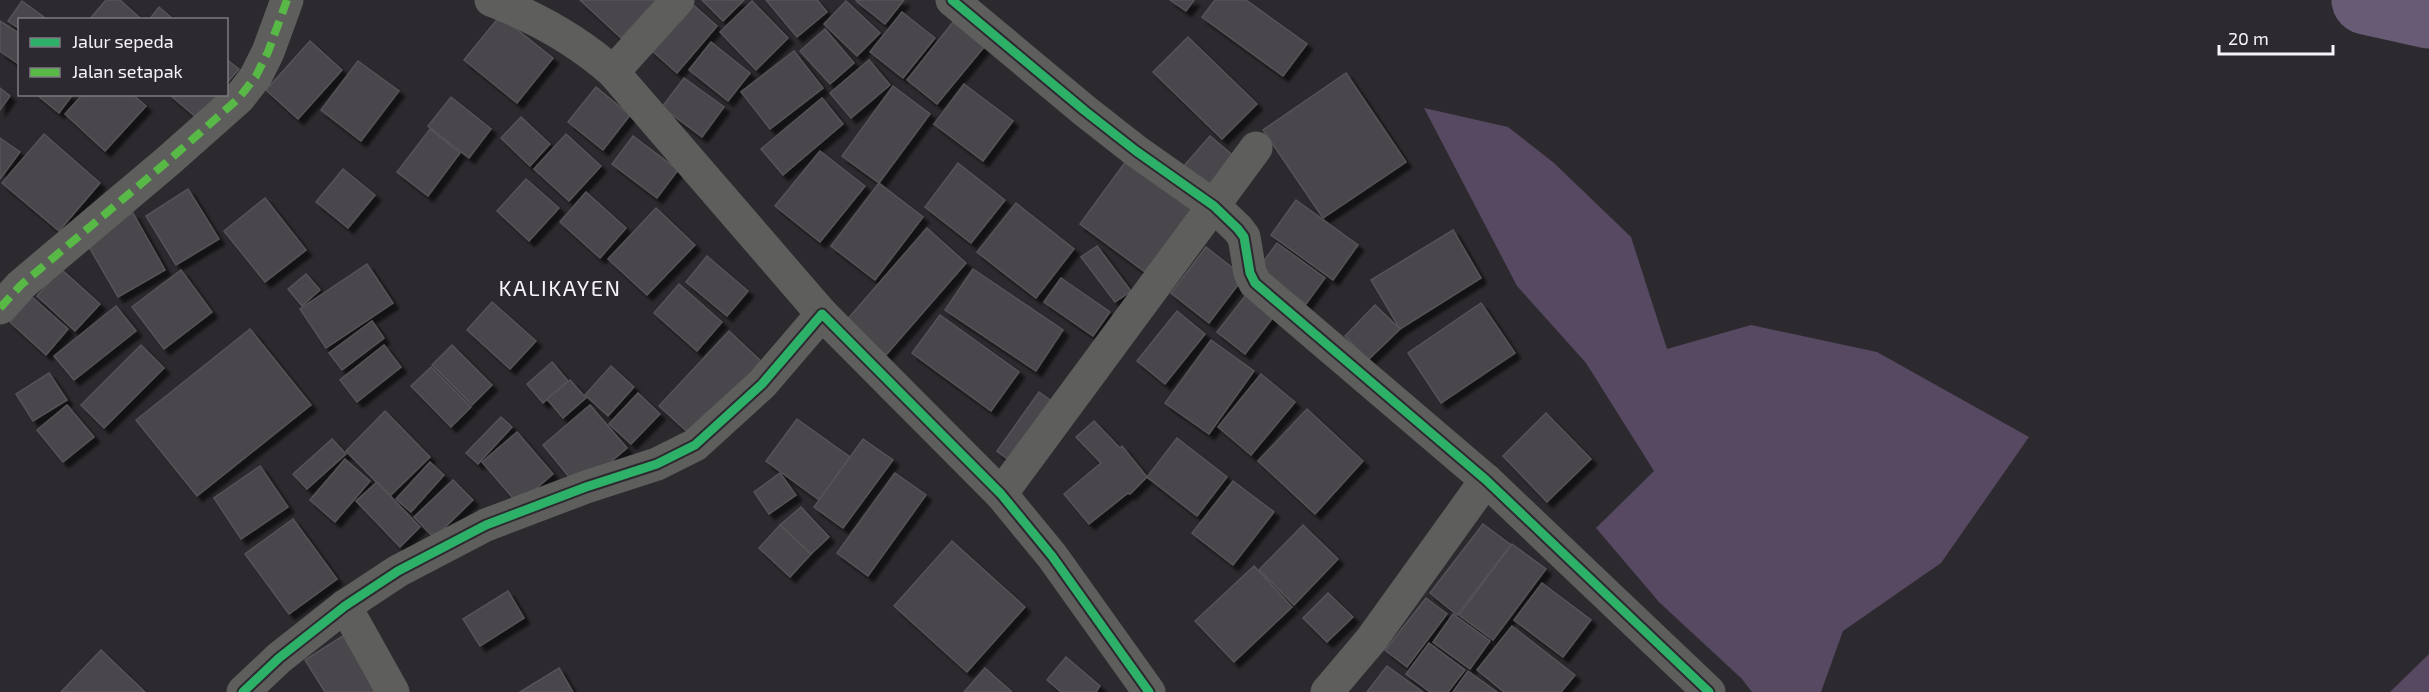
<svg xmlns="http://www.w3.org/2000/svg" width="2429" height="692" font-family="'Exo 2',sans-serif">
  <style>
    .forest { fill: #564961 }
    .lines { fill: none; stroke-linecap: round; stroke-linejoin: round }
    .river { stroke: #685b75; stroke-width: 69 }
    .building { fill: #49474b; stroke: #565358; stroke-width: 1.5; filter: url(#shadow) }
    .minor { stroke: #5e5f5c; stroke-width: 33 }
    .quiet { stroke: #58b947; stroke-width: 8; stroke-dasharray: 15 8; stroke-linecap: butt }
    .cycleway-casing { stroke: #2d2930; stroke-width: 13 }
    .cycleway { stroke: #2db169; stroke-width: 9 }
    .labels { text-anchor: middle; stroke-width: 4.5; stroke-linejoin: round; paint-order: stroke }
    .quarter-label { font-size: 22px; letter-spacing: 1.5px; fill: #f5f3f8; stroke: #2d2930 }
  </style>
  <defs>
    <filter id="shadow"><feDropShadow dx="5.5" dy="5.5" stdDeviation="1.5" flood-color="#0009"/></filter>
  </defs>
  <rect width="100%" height="100%" fill="#2d2a2f"/>
  <g class="forest">
    <path d="M 1424,108 L 1508,127 L 1554,163 L 1631,237 L 1667,349 L 1751,325 L 1877,352 L 2029,437 L 1941,563 L 1843,631 L 1821,692 L 1752,692 L 1742,679 L 1659,602 L 1596,528 L 1654,471 L 1586,363 L 1517,286 Z"/>
    <path d="M 2429,654 L 2429,692 L 2390,692 Z"/>
  </g>
  <g class="lines">
    <path class="river" d="M 2366,0 L 2429,14"/>
  </g>
  <g class="building">
    <path d="M 106,0 L 120,0 L 139,17 L 136,20 L 89,20 Z"/>
    <path d="M 580,0 L 656,0 L 621,38 Z"/>
    <path d="M 702,0 L 744,0 L 723,21 Z"/>
    <path d="M 766,0 L 817,0 L 827,12 L 797,37 Z"/>
    <path d="M 857,0 L 904,0 L 885,24 L 856,1 Z"/>
    <path d="M 1170,0 L 1194,0 L 1186,11 Z"/>
    <path d="M 1215,0 L 1246,0 L 1307,44 L 1283,76 L 1202,17 Z"/>
    <path d="M 22,1 L 48,20 L 20,20 L 20,29 L 8,21 Z"/>
    <path d="M 752,1 L 788,38 L 756,70 L 720,32 Z"/>
    <path d="M 846,1 L 880,33 L 857,56 L 824,24 Z"/>
    <path d="M 690,2 L 717,26 L 677,73 L 650,49 Z"/>
    <path d="M 159,7 L 174,20 L 149,20 Z"/>
    <path d="M 902,12 L 935,38 L 903,78 L 870,52 Z"/>
    <path d="M 500,16 L 553,58 L 517,103 L 464,60 Z"/>
    <path d="M 0,21 L 20,34 L 20,65 L 0,51 Z"/>
    <path d="M 953,22 L 984,47 L 937,104 L 907,80 Z"/>
    <path d="M 825,29 L 854,63 L 830,84 L 800,51 Z"/>
    <path d="M 1188,37 L 1257,104 L 1222,139 L 1153,72 Z"/>
    <path d="M 310,41 L 342,70 L 298,119 L 266,90 Z"/>
    <path d="M 711,42 L 750,73 L 728,101 L 689,70 Z"/>
    <path d="M 794,51 L 823,88 L 770,129 L 741,92 Z"/>
    <path d="M 226,59 L 239,69 L 226,84 Z"/>
    <path d="M 869,60 L 890,85 L 851,118 L 830,93 Z"/>
    <path d="M 358,61 L 399,91 L 361,141 L 321,110 Z"/>
    <path d="M 1346,73 L 1406,162 L 1323,218 L 1263,130 Z"/>
    <path d="M 684,78 L 724,107 L 702,137 L 662,107 Z"/>
    <path d="M 964,84 L 1013,121 L 983,161 L 934,124 Z"/>
    <path d="M 893,86 L 930,114 L 879,183 L 842,156 Z"/>
    <path d="M 596,87 L 630,115 L 603,150 L 568,122 Z"/>
    <path d="M 0,88 L 10,96 L 0,110 Z"/>
    <path d="M 36,94 L 73,94 L 59,113 Z"/>
    <path d="M 83,94 L 132,94 L 146,106 L 105,151 L 65,114 Z"/>
    <path d="M 169,94 L 218,94 L 198,119 Z"/>
    <path d="M 451,97 L 491,129 L 469,158 L 428,126 Z"/>
    <path d="M 822,98 L 843,124 L 783,175 L 761,149 Z"/>
    <path d="M 521,117 L 550,144 L 530,166 L 501,138 Z"/>
    <path d="M 430,129 L 460,153 L 428,196 L 397,172 Z"/>
    <path d="M 44,134 L 100,183 L 59,231 L 2,183 Z"/>
    <path d="M 566,134 L 601,166 L 569,201 L 534,169 Z"/>
    <path d="M 633,136 L 678,170 L 657,198 L 612,164 Z"/>
    <path d="M 1210,136 L 1235,157 L 1209,188 L 1183,167 Z"/>
    <path d="M 0,138 L 20,152 L 0,179 Z"/>
    <path d="M 820,151 L 865,186 L 820,242 L 775,206 Z"/>
    <path d="M 1126,161 L 1192,209 L 1145,272 L 1080,224 Z"/>
    <path d="M 958,163 L 1005,200 L 971,243 L 925,207 Z"/>
    <path d="M 343,169 L 375,195 L 348,228 L 316,202 Z"/>
    <path d="M 526,179 L 559,208 L 529,241 L 497,211 Z"/>
    <path d="M 879,183 L 923,217 L 875,280 L 831,246 Z"/>
    <path d="M 188,189 L 219,239 L 176,265 L 146,216 Z"/>
    <path d="M 586,192 L 626,228 L 600,258 L 560,222 Z"/>
    <path d="M 265,198 L 306,250 L 265,282 L 224,231 Z"/>
    <path d="M 1296,200 L 1358,245 L 1333,280 L 1271,235 Z"/>
    <path d="M 1016,203 L 1074,249 L 1036,298 L 977,252 Z"/>
    <path d="M 656,208 L 695,245 L 647,295 L 608,259 Z"/>
    <path d="M 133,213 L 165,270 L 118,297 L 85,240 Z"/>
    <path d="M 927,228 L 966,263 L 886,355 L 846,321 Z"/>
    <path d="M 1453,230 L 1481,278 L 1400,329 L 1371,280 Z"/>
    <path d="M 1277,243 L 1325,278 L 1306,304 L 1258,269 Z"/>
    <path d="M 1097,246 L 1131,291 L 1115,302 L 1081,257 Z"/>
    <path d="M 1206,247 L 1244,277 L 1209,323 L 1171,293 Z"/>
    <path d="M 707,256 L 748,291 L 727,316 L 686,282 Z"/>
    <path d="M 367,264 L 393,303 L 326,348 L 300,309 Z"/>
    <path d="M 61,269 L 100,304 L 75,331 L 37,296 Z"/>
    <path d="M 973,269 L 1063,330 L 1036,371 L 945,310 Z"/>
    <path d="M 181,270 L 212,312 L 164,349 L 132,307 Z"/>
    <path d="M 306,274 L 320,290 L 302,306 L 288,289 Z"/>
    <path d="M 1061,278 L 1110,312 L 1093,336 L 1044,302 Z"/>
    <path d="M 679,284 L 722,322 L 697,351 L 654,313 Z"/>
    <path d="M 1250,290 L 1278,311 L 1245,354 L 1217,332 Z"/>
    <path d="M 32,297 L 68,329 L 46,355 L 10,322 Z"/>
    <path d="M 492,302 L 536,341 L 510,369 L 467,330 Z"/>
    <path d="M 1481,303 L 1515,353 L 1441,403 L 1408,353 Z"/>
    <path d="M 1375,305 L 1400,329 L 1368,360 L 1345,336 Z"/>
    <path d="M 116,306 L 136,331 L 74,380 L 54,356 Z"/>
    <path d="M 1177,311 L 1205,334 L 1165,384 L 1137,361 Z"/>
    <path d="M 940,315 L 1019,372 L 991,411 L 912,353 Z"/>
    <path d="M 372,321 L 384,338 L 342,370 L 329,353 Z"/>
    <path d="M 250,329 L 311,405 L 197,496 L 136,420 Z"/>
    <path d="M 729,331 L 763,363 L 694,438 L 659,406 Z"/>
    <path d="M 1211,340 L 1254,371 L 1209,434 L 1165,403 Z"/>
    <path d="M 141,345 L 164,368 L 104,428 L 81,405 Z"/>
    <path d="M 384,345 L 401,367 L 357,402 L 340,380 Z"/>
    <path d="M 452,345 L 492,385 L 472,405 L 432,365 Z"/>
    <path d="M 552,362 L 568,381 L 543,403 L 527,384 Z"/>
    <path d="M 611,366 L 634,387 L 608,416 L 585,395 Z"/>
    <path d="M 431,367 L 471,407 L 451,427 L 411,386 Z"/>
    <path d="M 49,373 L 67,400 L 33,421 L 16,394 Z"/>
    <path d="M 1261,374 L 1295,402 L 1251,455 L 1218,427 Z"/>
    <path d="M 570,380 L 586,398 L 563,418 L 547,399 Z"/>
    <path d="M 1039,392 L 1057,405 L 1014,464 L 997,451 Z"/>
    <path d="M 638,393 L 660,414 L 631,444 L 609,424 Z"/>
    <path d="M 67,405 L 94,437 L 63,462 L 37,430 Z"/>
    <path d="M 590,405 L 627,448 L 579,489 L 543,445 Z"/>
    <path d="M 1307,409 L 1363,461 L 1315,514 L 1258,461 Z"/>
    <path d="M 385,411 L 430,457 L 390,496 L 346,451 Z"/>
    <path d="M 1546,413 L 1591,459 L 1547,502 L 1503,456 Z"/>
    <path d="M 501,417 L 512,427 L 478,464 L 466,453 Z"/>
    <path d="M 797,419 L 850,457 L 819,500 L 766,461 Z"/>
    <path d="M 1094,421 L 1120,448 L 1122,446 L 1147,477 L 1130,494 L 1128,493 L 1089,524 L 1064,494 L 1101,463 L 1076,437 Z"/>
    <path d="M 517,432 L 553,474 L 518,504 L 482,462 Z"/>
    <path d="M 1177,438 L 1227,477 L 1197,516 L 1147,477 Z"/>
    <path d="M 332,439 L 346,454 L 307,489 L 293,474 Z"/>
    <path d="M 863,439 L 893,460 L 843,528 L 814,507 Z"/>
    <path d="M 345,459 L 370,481 L 335,522 L 310,500 Z"/>
    <path d="M 430,462 L 444,475 L 411,512 L 396,499 Z"/>
    <path d="M 260,466 L 288,507 L 241,539 L 214,498 Z"/>
    <path d="M 780,473 L 796,495 L 769,514 L 754,492 Z"/>
    <path d="M 895,473 L 926,495 L 868,576 L 837,553 Z"/>
    <path d="M 453,480 L 473,500 L 434,538 L 414,517 Z"/>
    <path d="M 1233,481 L 1274,512 L 1233,565 L 1192,533 Z"/>
    <path d="M 377,482 L 420,527 L 400,547 L 356,501 Z"/>
    <path d="M 801,507 L 829,537 L 811,554 L 780,525 Z"/>
    <path d="M 293,519 L 337,579 L 289,614 L 245,554 Z"/>
    <path d="M 1483,524 L 1511,545 L 1457,615 L 1430,593 Z"/>
    <path d="M 780,525 L 811,554 L 790,577 L 759,548 Z"/>
    <path d="M 1303,525 L 1338,559 L 1294,605 L 1259,570 Z"/>
    <path d="M 952,541 L 1025,607 L 967,672 L 894,606 Z"/>
    <path d="M 1512,544 L 1546,569 L 1493,640 L 1459,615 Z"/>
    <path d="M 1254,566 L 1292,607 L 1234,662 L 1195,621 Z"/>
    <path d="M 1542,583 L 1591,620 L 1563,657 L 1514,620 Z"/>
    <path d="M 508,591 L 524,618 L 480,646 L 463,619 Z"/>
    <path d="M 1328,593 L 1353,617 L 1327,642 L 1303,618 Z"/>
    <path d="M 1426,598 L 1447,614 L 1407,667 L 1385,650 Z"/>
    <path d="M 1453,614 L 1490,641 L 1470,669 L 1433,642 Z"/>
    <path d="M 1512,626 L 1575,675 L 1561,692 L 1504,692 L 1477,670 Z"/>
    <path d="M 349,632 L 386,692 L 325,692 L 305,660 Z"/>
    <path d="M 1429,643 L 1465,670 L 1448,692 L 1430,692 L 1406,674 Z"/>
    <path d="M 101,650 L 145,692 L 61,692 Z"/>
    <path d="M 1066,657 L 1100,686 L 1096,692 L 1061,692 L 1047,680 Z"/>
    <path d="M 1387,666 L 1423,692 L 1367,692 Z"/>
    <path d="M 559,668 L 573,692 L 520,692 Z"/>
    <path d="M 985,668 L 1012,692 L 964,692 Z"/>
    <path d="M 1468,671 L 1497,692 L 1453,692 Z"/>
  </g>
  <g class="lines">
    <g class="minor">
      <path d="M 491,0 C 535,17 577,40 613,72 L 822,314"/>
      <path d="M 952,0 L 1085,111 L 1136,151 L 1214,206 L 1238,229 L 1244,237 L 1250,273 L 1255,283 L 1486,480 L 1709,692"/>
      <path d="M 613,72 L 678,0"/>
      <path d="M 0,308 L 21,285 L 168,161 L 239,98 L 256,76 L 268,52 L 287,0"/>
      <path d="M 1001,494 L 1256,148"/>
      <path d="M 345,606 L 393,692"/>
      <path d="M 243,692 L 279,658 L 345,606 L 398,571 L 486,525 L 586,487 L 657,464 L 695,445 L 762,384 L 822,314 L 1001,494 L 1052,556 L 1149,692"/>
      <path d="M 1327,692 L 1371,640 L 1486,480"/>
    </g>
    <path class="quiet" d="M 0,308 L 21,285 L 168,161 L 239,98 L 256,76 L 268,52 L 287,0"/>
    <defs>
      <g id="cycleway">
        <path d="M 952,0 L 1085,111 L 1136,151 L 1214,206 L 1238,229 L 1244,237 L 1250,273 L 1255,283 L 1486,480 L 1709,692"/>
        <path d="M 243,692 L 279,658 L 345,606 L 398,571 L 486,525 L 586,487 L 657,464 L 695,445 L 762,384 L 822,314 L 1001,494 L 1052,556 L 1149,692"/>
      </g>
    </defs>
    <use href="#cycleway" class="cycleway-casing"/>
    <use href="#cycleway" class="cycleway"/>
  </g>
  <g class="labels">
    <g class="quarter-label">
      <text x="560" y="296">KALIKAYEN</text>
    </g>
  </g>
  <rect x="18" y="18" width="210" height="78" fill="#2d2930" stroke="#7d7a80" stroke-width="1.5"/>
  <rect x="30" y="38" width="30" height="9" fill="#2db169" stroke="#7d7a80" stroke-width="1.5"/>
  <text x="72" y="48" font-size="18" fill="#f5f3f8">Jalur sepeda</text>
  <rect x="30" y="68" width="30" height="9" fill="#58b947" stroke="#7d7a80" stroke-width="1.5"/>
  <text x="72" y="78" font-size="18" fill="#f5f3f8">Jalan setapak</text>
  <path d="M2219 45v9h114v-9" fill="none" stroke="#f5f3f8" stroke-width="3"/>
  <text x="2228" y="45" font-size="18" fill="#f5f3f8" stroke="#2d2930" stroke-width="4.5" paint-order="stroke">20 m</text>
</svg>
